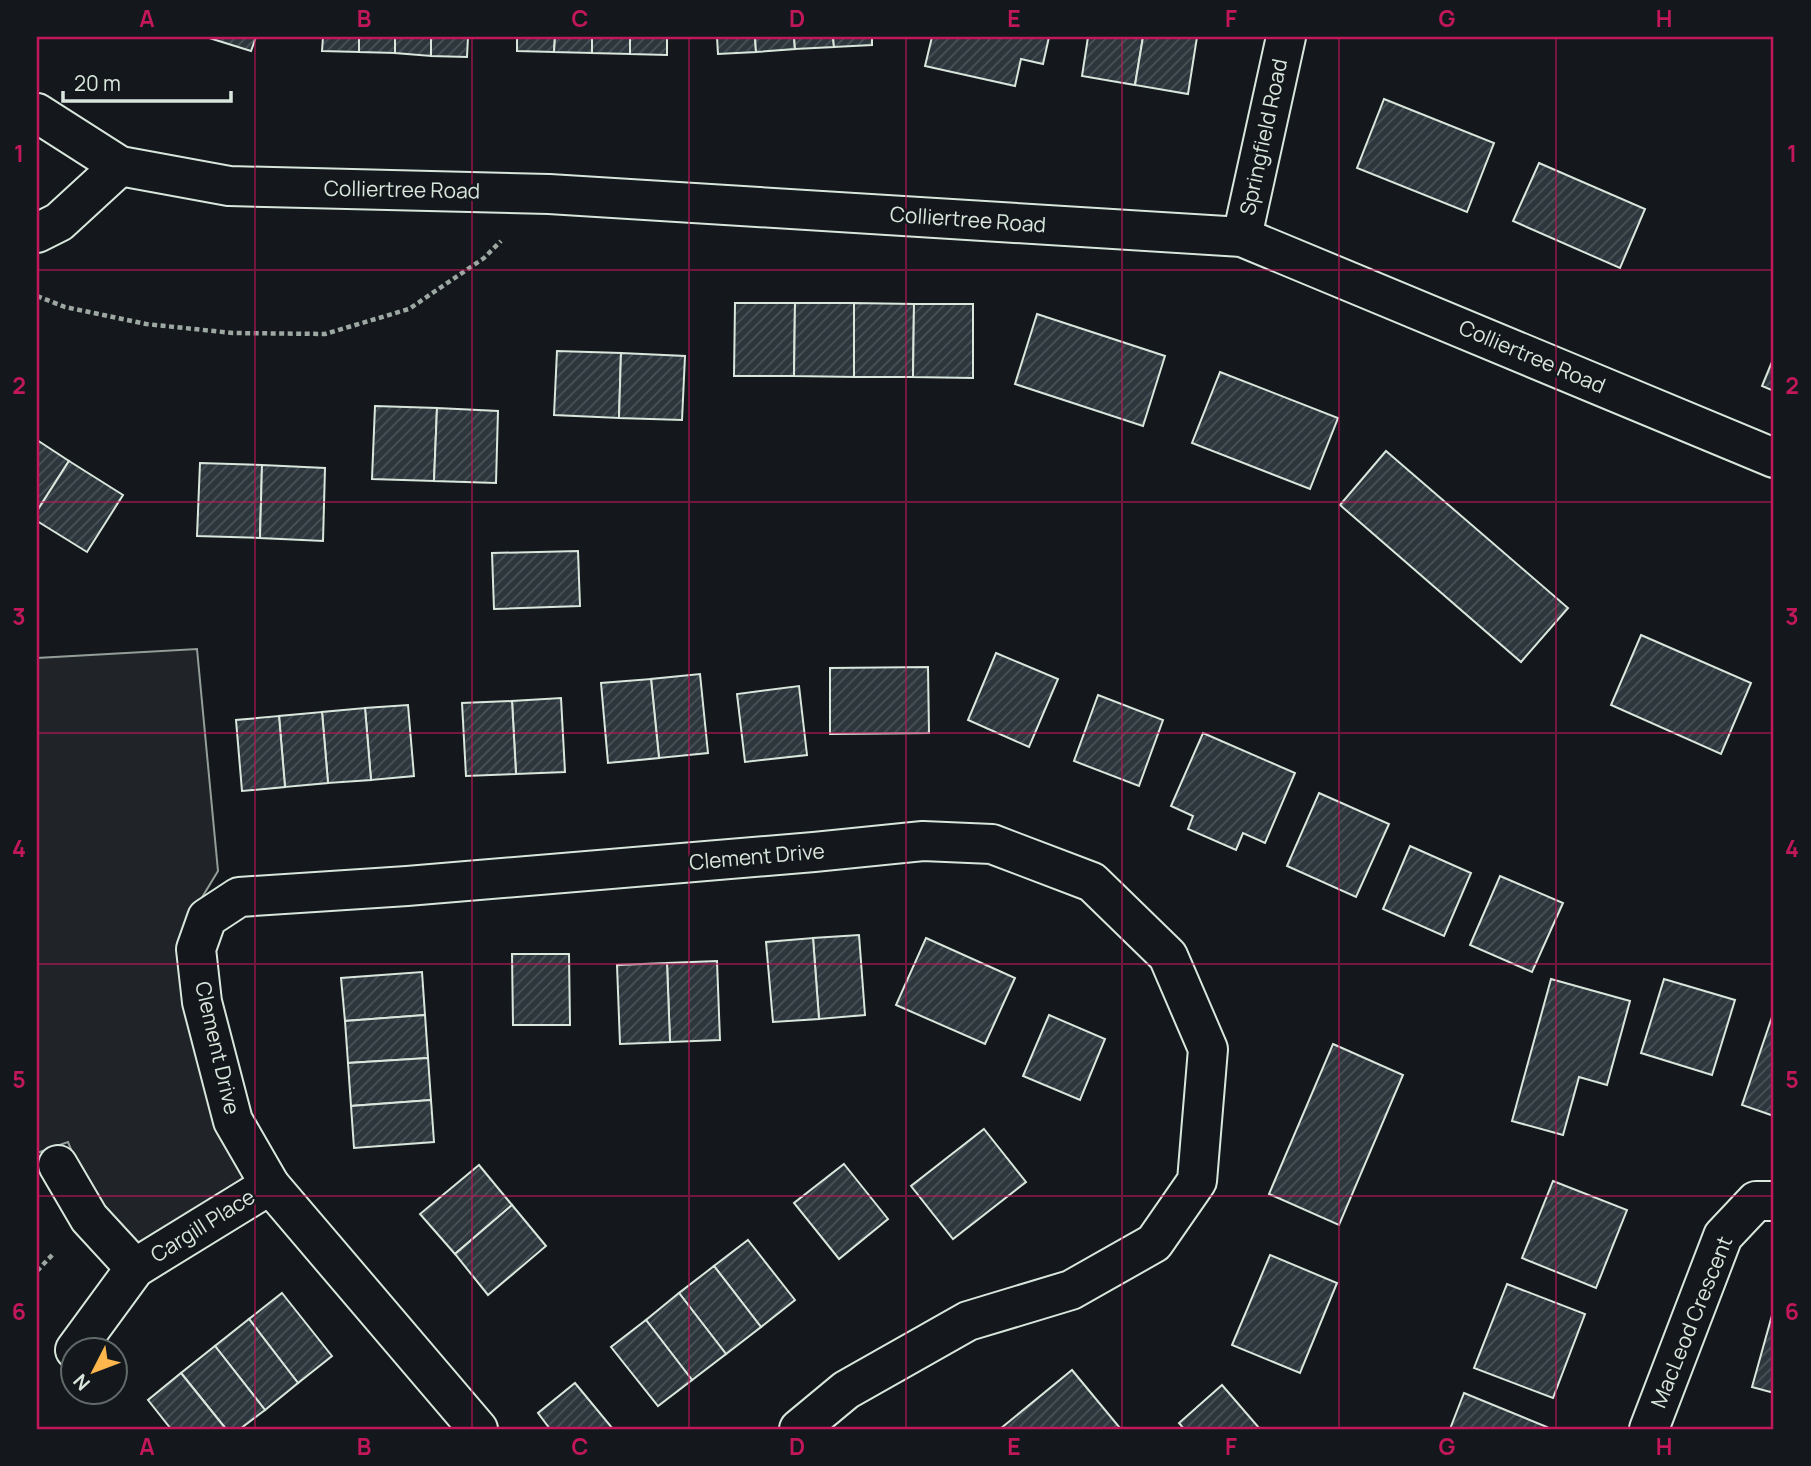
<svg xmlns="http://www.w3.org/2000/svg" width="1811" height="1466" font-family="Manrope,sans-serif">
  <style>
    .green { fill: #202428; stroke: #939e99; stroke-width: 2 }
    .building { fill: url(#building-hatch); stroke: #d8e6dc; stroke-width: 2 }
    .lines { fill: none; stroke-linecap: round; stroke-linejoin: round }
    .minor-casing { stroke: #d8e6dc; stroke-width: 42 }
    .path { stroke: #9da8a2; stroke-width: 4.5; stroke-dasharray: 5 3.5; stroke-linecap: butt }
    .minor { stroke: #14181c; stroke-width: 38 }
    .grid { fill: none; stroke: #c2185b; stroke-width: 2; stroke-opacity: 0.55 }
    .labels { text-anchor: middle; stroke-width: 5; stroke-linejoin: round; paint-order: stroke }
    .street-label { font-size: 21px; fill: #d8e6dc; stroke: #14181c }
    .neatline { fill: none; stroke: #c2185b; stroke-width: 2.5 }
    .grid-label { font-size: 23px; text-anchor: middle; font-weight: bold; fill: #c2185b }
  </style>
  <defs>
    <pattern id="building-hatch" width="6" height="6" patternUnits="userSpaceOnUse" patternTransform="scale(1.75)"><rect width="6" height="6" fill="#2c363c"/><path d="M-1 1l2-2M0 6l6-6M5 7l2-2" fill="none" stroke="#4a5358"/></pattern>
  </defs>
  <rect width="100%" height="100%" fill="#14181c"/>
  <path class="green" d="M 197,649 L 218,871 L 195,909 L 250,1179 L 131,1254 L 96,1211 L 68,1142 L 37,1153 L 37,658 Z"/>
  <g class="building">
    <path d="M 206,37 L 256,37 L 251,51 Z"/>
    <path d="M 323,37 L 359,37 L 359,52 L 322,51 Z"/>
    <path d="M 359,37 L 395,37 L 395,53 L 359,52 Z"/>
    <path d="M 395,37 L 431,37 L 431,56 L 395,53 Z"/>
    <path d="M 431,37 L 468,37 L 467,57 L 431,56 Z"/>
    <path d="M 517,37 L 555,37 L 554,52 L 517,51 Z"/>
    <path d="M 555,37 L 592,37 L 592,53 L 554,52 Z"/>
    <path d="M 592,37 L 630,37 L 630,54 L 592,53 Z"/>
    <path d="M 630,37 L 667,37 L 667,55 L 630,54 Z"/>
    <path d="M 717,37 L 755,37 L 756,52 L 718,54 Z"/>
    <path d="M 755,37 L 794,37 L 795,49 L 756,52 Z"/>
    <path d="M 794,37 L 833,37 L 834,47 L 795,49 Z"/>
    <path d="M 833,37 L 872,37 L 872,45 L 834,47 Z"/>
    <path d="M 932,37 L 1049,37 L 1043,64 L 1021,59 L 1015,86 L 925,66 Z"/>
    <path d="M 1088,37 L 1143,37 L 1135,85 L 1082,76 Z"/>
    <path d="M 1143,37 L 1197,37 L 1188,94 L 1135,85 Z"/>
    <path d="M 1384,99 L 1494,143 L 1467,212 L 1357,168 Z"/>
    <path d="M 1539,163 L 1645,209 L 1620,268 L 1513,221 Z"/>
    <path d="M 735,303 L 795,303 L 794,376 L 734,376 Z"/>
    <path d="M 795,303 L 854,303 L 854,377 L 794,376 Z"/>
    <path d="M 854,303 L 914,304 L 913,377 L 854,377 Z"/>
    <path d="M 914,304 L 973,304 L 973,378 L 913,377 Z"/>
    <path d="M 1037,314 L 1165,356 L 1143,426 L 1015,384 Z"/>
    <path d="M 557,351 L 621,353 L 619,418 L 554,415 Z"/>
    <path d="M 621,353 L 685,356 L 682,420 L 619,418 Z"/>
    <path d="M 1774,357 L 1774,391 L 1762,386 Z"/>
    <path d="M 1220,372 L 1338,418 L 1310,489 L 1192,443 Z"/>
    <path d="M 375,406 L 437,408 L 434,481 L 372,479 Z"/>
    <path d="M 437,408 L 498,411 L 496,483 L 434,481 Z"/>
    <path d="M 37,440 L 69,461 L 37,511 Z"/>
    <path d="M 1386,451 L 1568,608 L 1521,662 L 1340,505 Z"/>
    <path d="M 69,461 L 123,495 L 87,552 L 37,521 L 37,511 Z"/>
    <path d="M 200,463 L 262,465 L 260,538 L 197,536 Z"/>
    <path d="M 262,465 L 325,468 L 323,541 L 260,538 Z"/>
    <path d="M 578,551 L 580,606 L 494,609 L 492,553 Z"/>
    <path d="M 1641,635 L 1751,683 L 1721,754 L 1611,705 Z"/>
    <path d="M 996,653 L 1058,679 L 1029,747 L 968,720 Z"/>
    <path d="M 928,667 L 929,733 L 830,734 L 830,668 Z"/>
    <path d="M 700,674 L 708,753 L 659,758 L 651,679 Z"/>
    <path d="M 651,679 L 659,758 L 608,763 L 601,683 Z"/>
    <path d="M 799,686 L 807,755 L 745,762 L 737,694 Z"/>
    <path d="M 1098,695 L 1163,720 L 1139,786 L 1074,761 Z"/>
    <path d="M 561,698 L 565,772 L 516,774 L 512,701 Z"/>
    <path d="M 512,701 L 516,774 L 466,776 L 462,703 Z"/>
    <path d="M 408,705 L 414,776 L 371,780 L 365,708 Z"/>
    <path d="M 365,708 L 371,780 L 328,783 L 322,712 Z"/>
    <path d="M 322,712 L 328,783 L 285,787 L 279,716 Z"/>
    <path d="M 279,716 L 285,787 L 242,791 L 236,720 Z"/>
    <path d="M 1203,733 L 1295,773 L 1265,843 L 1243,833 L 1236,850 L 1188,829 L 1193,816 L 1171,806 Z"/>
    <path d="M 1319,793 L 1389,824 L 1356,897 L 1287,866 Z"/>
    <path d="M 1410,846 L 1471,873 L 1444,936 L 1383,909 Z"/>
    <path d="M 1500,876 L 1563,903 L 1532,972 L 1470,945 Z"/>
    <path d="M 859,935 L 865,1015 L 819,1019 L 813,938 Z"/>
    <path d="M 813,938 L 819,1019 L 773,1022 L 766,942 Z"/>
    <path d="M 926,938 L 1015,978 L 985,1044 L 896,1005 Z"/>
    <path d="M 512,954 L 569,954 L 570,1025 L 513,1025 Z"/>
    <path d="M 717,961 L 720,1040 L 670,1042 L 667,963 Z"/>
    <path d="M 667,963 L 670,1042 L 620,1044 L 617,965 Z"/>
    <path d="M 422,972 L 425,1015 L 345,1021 L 341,978 Z"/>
    <path d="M 1551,979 L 1630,1001 L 1607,1085 L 1579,1077 L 1563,1135 L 1512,1121 Z"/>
    <path d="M 1664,979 L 1735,1000 L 1712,1075 L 1641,1053 Z"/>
    <path d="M 425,1015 L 428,1058 L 348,1063 L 345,1021 Z"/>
    <path d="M 1049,1015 L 1105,1039 L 1080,1100 L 1023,1076 Z"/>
    <path d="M 1772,1017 L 1774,1018 L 1774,1116 L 1742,1105 Z"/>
    <path d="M 1333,1044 L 1403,1075 L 1339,1225 L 1269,1194 Z"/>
    <path d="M 428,1058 L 431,1100 L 351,1106 L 348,1063 Z"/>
    <path d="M 431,1100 L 434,1142 L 354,1148 L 351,1106 Z"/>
    <path d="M 984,1129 L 1026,1182 L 953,1239 L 911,1186 Z"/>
    <path d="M 844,1164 L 888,1219 L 839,1259 L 794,1203 Z"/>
    <path d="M 479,1165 L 512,1205 L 455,1254 L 420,1214 Z"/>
    <path d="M 1553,1181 L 1627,1210 L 1596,1288 L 1522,1258 Z"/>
    <path d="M 512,1205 L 546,1246 L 488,1295 L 455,1254 Z"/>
    <path d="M 748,1240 L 795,1300 L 761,1327 L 714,1266 Z"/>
    <path d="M 1270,1255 L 1337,1283 L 1300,1373 L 1232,1345 Z"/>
    <path d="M 714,1266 L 761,1327 L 726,1354 L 679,1293 Z"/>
    <path d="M 1507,1284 L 1585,1314 L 1553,1398 L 1474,1368 Z"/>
    <path d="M 282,1293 L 332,1356 L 298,1383 L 249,1319 Z"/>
    <path d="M 679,1293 L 726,1354 L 692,1380 L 646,1320 Z"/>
    <path d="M 1774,1308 L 1774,1393 L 1752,1387 Z"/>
    <path d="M 249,1319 L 298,1383 L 265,1410 L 215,1346 Z"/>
    <path d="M 646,1320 L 692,1380 L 658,1406 L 611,1347 Z"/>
    <path d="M 215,1346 L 265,1410 L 240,1429 L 226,1429 L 181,1373 Z"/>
    <path d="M 1072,1370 L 1120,1428 L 1000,1429 Z"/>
    <path d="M 181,1373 L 226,1429 L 171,1429 L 148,1400 Z"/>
    <path d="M 575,1383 L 613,1429 L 550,1429 L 538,1413 Z"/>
    <path d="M 1222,1385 L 1260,1429 L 1184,1429 L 1179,1423 Z"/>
    <path d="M 1464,1393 L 1547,1427 L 1546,1429 L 1450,1429 Z"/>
  </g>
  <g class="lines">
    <defs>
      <g id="minor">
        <path d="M 37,113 L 120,166 L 229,186 L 549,194 L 1242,237 L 1774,458"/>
        <path d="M 37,233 L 59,222 L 120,166"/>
        <path d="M 1242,237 L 1286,37"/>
        <path d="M 58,1165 L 89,1218 L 135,1268"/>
        <path d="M 75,1350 L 135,1268 L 270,1185"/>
        <path d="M 478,1429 L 270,1185 L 233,1121 L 202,1002 L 196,949 L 207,918 L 239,897 L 407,886 L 814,852 L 923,841 L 992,844 L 1092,882 L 1168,956 L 1208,1049 L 1197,1181 L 1154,1243 L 1071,1290 L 968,1321 L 846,1390 L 799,1429"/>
        <path d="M 1649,1429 L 1723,1236 L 1756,1201 L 1774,1201"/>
      </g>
    </defs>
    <use href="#minor" class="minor-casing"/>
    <g class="path">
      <path d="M 37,296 L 65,307 L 146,324 L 233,333 L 325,334 L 409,309 L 484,258 L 501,241"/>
      <path d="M 37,1271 L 54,1253"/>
    </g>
    <use href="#minor" class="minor"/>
  </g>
  <path class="grid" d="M 255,37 L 255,1429M 472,37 L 472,1429M 689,37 L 689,1429M 906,37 L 906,1429M 1122,37 L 1122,1429M 1339,37 L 1339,1429M 1556,37 L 1556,1429M 37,270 L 1774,270M 37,502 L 1774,502M 37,733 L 1774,733M 37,964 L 1774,964M 37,1196 L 1774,1196"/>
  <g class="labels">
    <g class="street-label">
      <text transform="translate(1264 137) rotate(-78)" y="7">Springfield Road</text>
      <text transform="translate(402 190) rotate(1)" y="7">Colliertree Road</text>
      <text transform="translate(968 220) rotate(4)" y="7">Colliertree Road</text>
      <text transform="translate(1532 357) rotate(23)" y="7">Colliertree Road</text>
      <text transform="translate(757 857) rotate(-5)" y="7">Clement Drive</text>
      <text transform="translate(217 1048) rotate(77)" y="7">Clement Drive</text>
      <text transform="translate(203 1226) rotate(-32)" y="7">Cargill Place</text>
      <text transform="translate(1692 1322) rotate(-68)" y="7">MacLeod Crescent</text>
    </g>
  </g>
  <rect width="1811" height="1466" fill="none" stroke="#14181c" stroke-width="77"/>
  <g transform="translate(94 1371) rotate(228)"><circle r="33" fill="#14181c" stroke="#626a69" stroke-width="2"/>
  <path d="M0-5L12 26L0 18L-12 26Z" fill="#ffb74d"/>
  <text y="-10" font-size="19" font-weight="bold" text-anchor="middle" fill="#d8e6dc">N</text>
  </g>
  <path d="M63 91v10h168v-10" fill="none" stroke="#d8e6dc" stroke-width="3.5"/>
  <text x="74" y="91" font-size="21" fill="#d8e6dc" stroke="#14181c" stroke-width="5" paint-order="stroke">20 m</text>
  <rect x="38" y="38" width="1734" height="1390" class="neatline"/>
  <g class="grid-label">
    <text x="147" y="27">A</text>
    <text x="364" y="27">B</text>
    <text x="580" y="27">C</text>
    <text x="797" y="27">D</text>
    <text x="1014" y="27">E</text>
    <text x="1231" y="27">F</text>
    <text x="1447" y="27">G</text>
    <text x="1664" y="27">H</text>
    <text x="19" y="162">1</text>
    <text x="1792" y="162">1</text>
    <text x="19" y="394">2</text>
    <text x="1792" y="394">2</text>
    <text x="19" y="625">3</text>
    <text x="1792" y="625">3</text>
    <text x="19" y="857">4</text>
    <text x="1792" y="857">4</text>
    <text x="19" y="1088">5</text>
    <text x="1792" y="1088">5</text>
    <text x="19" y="1320">6</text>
    <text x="1792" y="1320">6</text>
    <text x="147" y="1455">A</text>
    <text x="364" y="1455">B</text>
    <text x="580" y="1455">C</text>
    <text x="797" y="1455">D</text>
    <text x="1014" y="1455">E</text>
    <text x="1231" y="1455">F</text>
    <text x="1447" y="1455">G</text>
    <text x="1664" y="1455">H</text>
  </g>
</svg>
